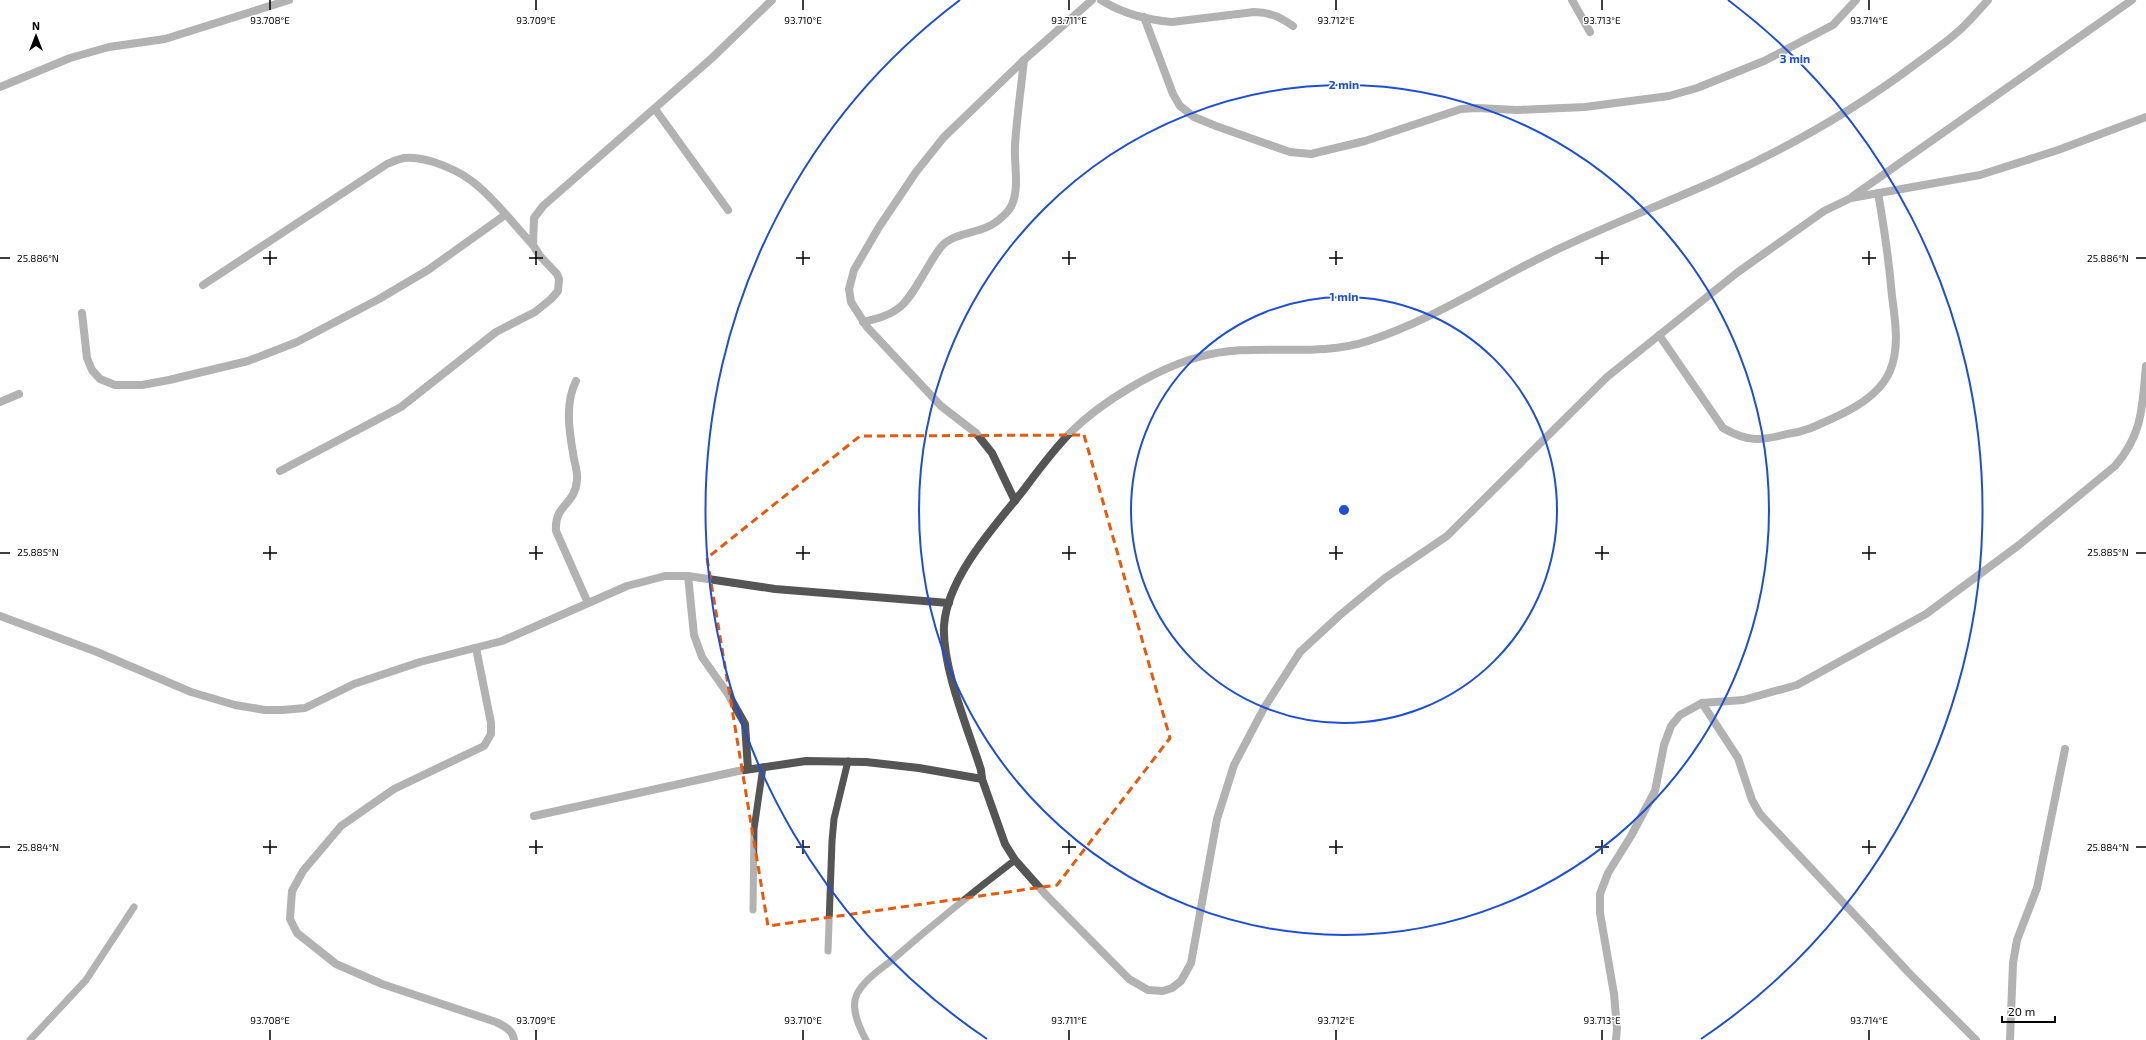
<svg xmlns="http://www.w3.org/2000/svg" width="2146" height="1040" font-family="'Exo 2',sans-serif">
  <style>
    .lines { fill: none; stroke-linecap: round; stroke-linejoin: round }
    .service { stroke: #555; stroke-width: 7 }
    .minor { stroke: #555; stroke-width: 8 }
    .marked { fill: none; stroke: #e8590c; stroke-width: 3; stroke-dasharray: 8 5; stroke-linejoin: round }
    .ticks { fill: none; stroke: #000; stroke-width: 1.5 }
    .ring { fill: none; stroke: #1d4ed8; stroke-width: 2 }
    .ticks-label { font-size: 10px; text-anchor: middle; fill: #000; stroke: #fff; stroke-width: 3; stroke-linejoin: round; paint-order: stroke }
    .centre { fill: #1d4ed8; stroke: #fff; stroke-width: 2 }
    .ring-label { font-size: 12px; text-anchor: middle; font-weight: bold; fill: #1d4ed8; stroke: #fff; stroke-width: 3; stroke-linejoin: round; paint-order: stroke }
  </style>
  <rect width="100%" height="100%" fill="#fff"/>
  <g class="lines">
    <g class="service">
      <path d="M 753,910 L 754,829 L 763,767"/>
      <path d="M 828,951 L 832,841 L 834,819 L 848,761"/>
      <path d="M 30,1040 L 86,980 L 134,907"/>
      <path d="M 866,1040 C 859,1027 850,1008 857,994 C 864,980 881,969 892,960 C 932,925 973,892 1015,860"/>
    </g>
    <g class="minor">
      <path d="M 1101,0 C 1122,13 1148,20 1172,22 L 1254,12 C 1270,12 1280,17 1293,26"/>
      <path d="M 1572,0 L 1590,32"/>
      <path d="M 1988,0 C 1980,9 1972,18 1964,26 C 1949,41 1930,53 1913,66 C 1853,111 1785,149 1717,180 C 1661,205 1603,227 1548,254 C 1488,283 1432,320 1368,341 C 1314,359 1254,341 1199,357 C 1158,368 1102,401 1071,432 C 1053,450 1037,472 1022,492 C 993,528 947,578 944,626 C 942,667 968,729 981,770 L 982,779 L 1005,844 L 1015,860 L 1047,896 L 1129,979 L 1148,990 L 1163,991 L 1172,988 L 1181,981 L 1191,963 L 1217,819 L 1234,765 L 1264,708 L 1300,652 L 1340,615 L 1385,578 L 1447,536 L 1607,377 L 1738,272 L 1824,211 L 1851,198 L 1980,175 L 2058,150 L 2146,117"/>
      <path d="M 1144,17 L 1173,94 L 1180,106 L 1194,117 L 1216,126 L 1290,152 L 1311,154 L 1365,141 L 1461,109 L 1477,108 L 1517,110 L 1585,107 L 1669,96 L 1697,88 L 1764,61 L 1833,25 L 1856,0"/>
      <path d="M 0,87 L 70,58 L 109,47 L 165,39 L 289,0"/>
      <path d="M 655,109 L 728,210"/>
      <path d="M 1853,196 L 2132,0"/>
      <path d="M 203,285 L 387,164 C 392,162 399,159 404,158 C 428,156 461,171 478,186 C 498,203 515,226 533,245"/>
      <path d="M 82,313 L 87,358 L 92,370 L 100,379 L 115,385 L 142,385 L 169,380 L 248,361 L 297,342 L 379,299 L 428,270 L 505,215"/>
      <path d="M 863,322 C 876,319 889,316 900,307 C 914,296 928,263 941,247 C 955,230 983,236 1002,217 C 1007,213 1011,208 1013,202 C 1019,185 1014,163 1015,145 C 1017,116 1021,88 1024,60"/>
      <path d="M 1659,335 L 1723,428 C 1747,442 1761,441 1787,434 C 1795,433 1803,431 1811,428 C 1839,416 1877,401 1890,371 C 1900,347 1895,320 1892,296 C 1889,261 1884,227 1878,193"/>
      <path d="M 576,381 C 565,403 569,430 573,453 C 574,462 578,471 577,480 C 575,506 554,504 556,531 L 588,603"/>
      <path d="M 0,402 L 19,394"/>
      <path d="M 280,471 L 401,407 L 496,332 L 535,312 L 551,299 L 558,291 L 559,279 L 557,274 L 540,256 L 533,245 L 534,218 L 543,206 L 712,58 L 772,0"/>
      <path d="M 1015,501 L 992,453 L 976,433 L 941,406 L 867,327 L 851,302 L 849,289 L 854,270 L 879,227 L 916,172 L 944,137 L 1024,60 L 1092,0"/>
      <path d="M 688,576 L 694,635 L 702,657 L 728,694 L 745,724 L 748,769"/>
      <path d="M 0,616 L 97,652 L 191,692 L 235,705 L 265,710 L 282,710 L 305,708 L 354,684 L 420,662 L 502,641 L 627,586 L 665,576 L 688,576 L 775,589 L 949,603"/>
      <path d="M 476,648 L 491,723 L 491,734 L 484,746 L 394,789 L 341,826 L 303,871 L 292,891 L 290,919 L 297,933 L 336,964 L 382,984 L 496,1022 C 504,1026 513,1030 514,1040"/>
      <path d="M 1702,703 L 1738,758 L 1752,800 L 1760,814 L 1911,975 L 1976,1040"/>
      <path d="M 534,816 L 738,771 L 806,761 L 866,762 L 919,768 L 982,779"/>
      <path d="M 1616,1040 L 1617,1028 L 1614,994 L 1600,913 L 1600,894 L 1608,873 L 1631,836 L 1655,791 L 1664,745 L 1671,726 L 1680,715 L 1702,703 L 1743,700 L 1797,685 L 1926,614 L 2019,545 L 2115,466 C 2143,434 2142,407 2146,366"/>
      <path d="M 2010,1040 L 2013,963 L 2017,940 L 2037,888 L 2065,749"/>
    </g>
  </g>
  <path d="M0 0H2146V1040H0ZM 1084,435 L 1170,738 L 1057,885 L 768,926 L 707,558 L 860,436 Z" fill="#fff" fill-opacity=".55" fill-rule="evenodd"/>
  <path class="marked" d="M 1084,435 L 1170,738 L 1057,885 L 768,926 L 707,558 L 860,436 Z"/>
  <path class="ticks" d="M 270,0 L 270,10M 536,0 L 536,10M 803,0 L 803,10M 1069,0 L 1069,10M 1336,0 L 1336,10M 1602,0 L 1602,10M 1869,0 L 1869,10M 270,251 L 270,265M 536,251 L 536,265M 803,251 L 803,265M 1069,251 L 1069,265M 1336,251 L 1336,265M 1602,251 L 1602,265M 1869,251 L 1869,265M 0,258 L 10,258M 263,258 L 277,258M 529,258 L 543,258M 796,258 L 810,258M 1062,258 L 1076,258M 1329,258 L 1343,258M 1595,258 L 1609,258M 1862,258 L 1876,258M 2136,258 L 2146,258M 270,546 L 270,560M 536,546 L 536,560M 803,546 L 803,560M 1069,546 L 1069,560M 1336,546 L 1336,560M 1602,546 L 1602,560M 1869,546 L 1869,560M 0,553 L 10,553M 263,553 L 277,553M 529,553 L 543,553M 796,553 L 810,553M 1062,553 L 1076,553M 1329,553 L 1343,553M 1595,553 L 1609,553M 1862,553 L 1876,553M 2136,553 L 2146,553M 270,840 L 270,854M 536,840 L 536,854M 803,840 L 803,854M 1069,840 L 1069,854M 1336,840 L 1336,854M 1602,840 L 1602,854M 1869,840 L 1869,854M 0,847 L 10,847M 263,847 L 277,847M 529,847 L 543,847M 796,847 L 810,847M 1062,847 L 1076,847M 1329,847 L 1343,847M 1595,847 L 1609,847M 1862,847 L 1876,847M 2136,847 L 2146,847M 270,1030 L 270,1040M 536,1030 L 536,1040M 803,1030 L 803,1040M 1069,1030 L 1069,1040M 1336,1030 L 1336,1040M 1602,1030 L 1602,1040M 1869,1030 L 1869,1040"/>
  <g class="ring">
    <circle cx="1344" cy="510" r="213"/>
    <circle cx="1344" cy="510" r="425"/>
    <path d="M987 1039A638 638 0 0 1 960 0M1728 0A638 638 0 0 1 1701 1039"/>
  </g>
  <g class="ticks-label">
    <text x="270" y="24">93.708°E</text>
    <text x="536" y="24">93.709°E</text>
    <text x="803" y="24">93.710°E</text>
    <text x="1069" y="24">93.711°E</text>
    <text x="1336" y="24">93.712°E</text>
    <text x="1602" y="24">93.713°E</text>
    <text x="1869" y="24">93.714°E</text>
    <text x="38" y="262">25.886°N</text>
    <text x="2108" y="262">25.886°N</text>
    <text x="38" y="556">25.885°N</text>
    <text x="2108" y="556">25.885°N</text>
    <text x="38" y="851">25.884°N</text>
    <text x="2108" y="851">25.884°N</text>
    <text x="270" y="1024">93.708°E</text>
    <text x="536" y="1024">93.709°E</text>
    <text x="803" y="1024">93.710°E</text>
    <text x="1069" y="1024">93.711°E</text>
    <text x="1336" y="1024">93.712°E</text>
    <text x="1602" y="1024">93.713°E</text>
    <text x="1869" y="1024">93.714°E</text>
  </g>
  <circle cx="1344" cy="510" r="6" class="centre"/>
  <g class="ring-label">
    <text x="1795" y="63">3 min</text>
    <text x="1344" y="89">2 min</text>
    <text x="1344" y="301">1 min</text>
  </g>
  <g transform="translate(36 36)" stroke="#ffffff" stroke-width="3" paint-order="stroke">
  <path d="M0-3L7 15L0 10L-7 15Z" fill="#000000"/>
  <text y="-6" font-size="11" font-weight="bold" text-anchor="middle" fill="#000000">N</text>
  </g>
  <path d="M2002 1016v6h53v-6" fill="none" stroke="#000000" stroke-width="2"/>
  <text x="2008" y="1016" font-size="12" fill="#000000" stroke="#ffffff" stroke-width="3" paint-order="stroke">20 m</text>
</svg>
